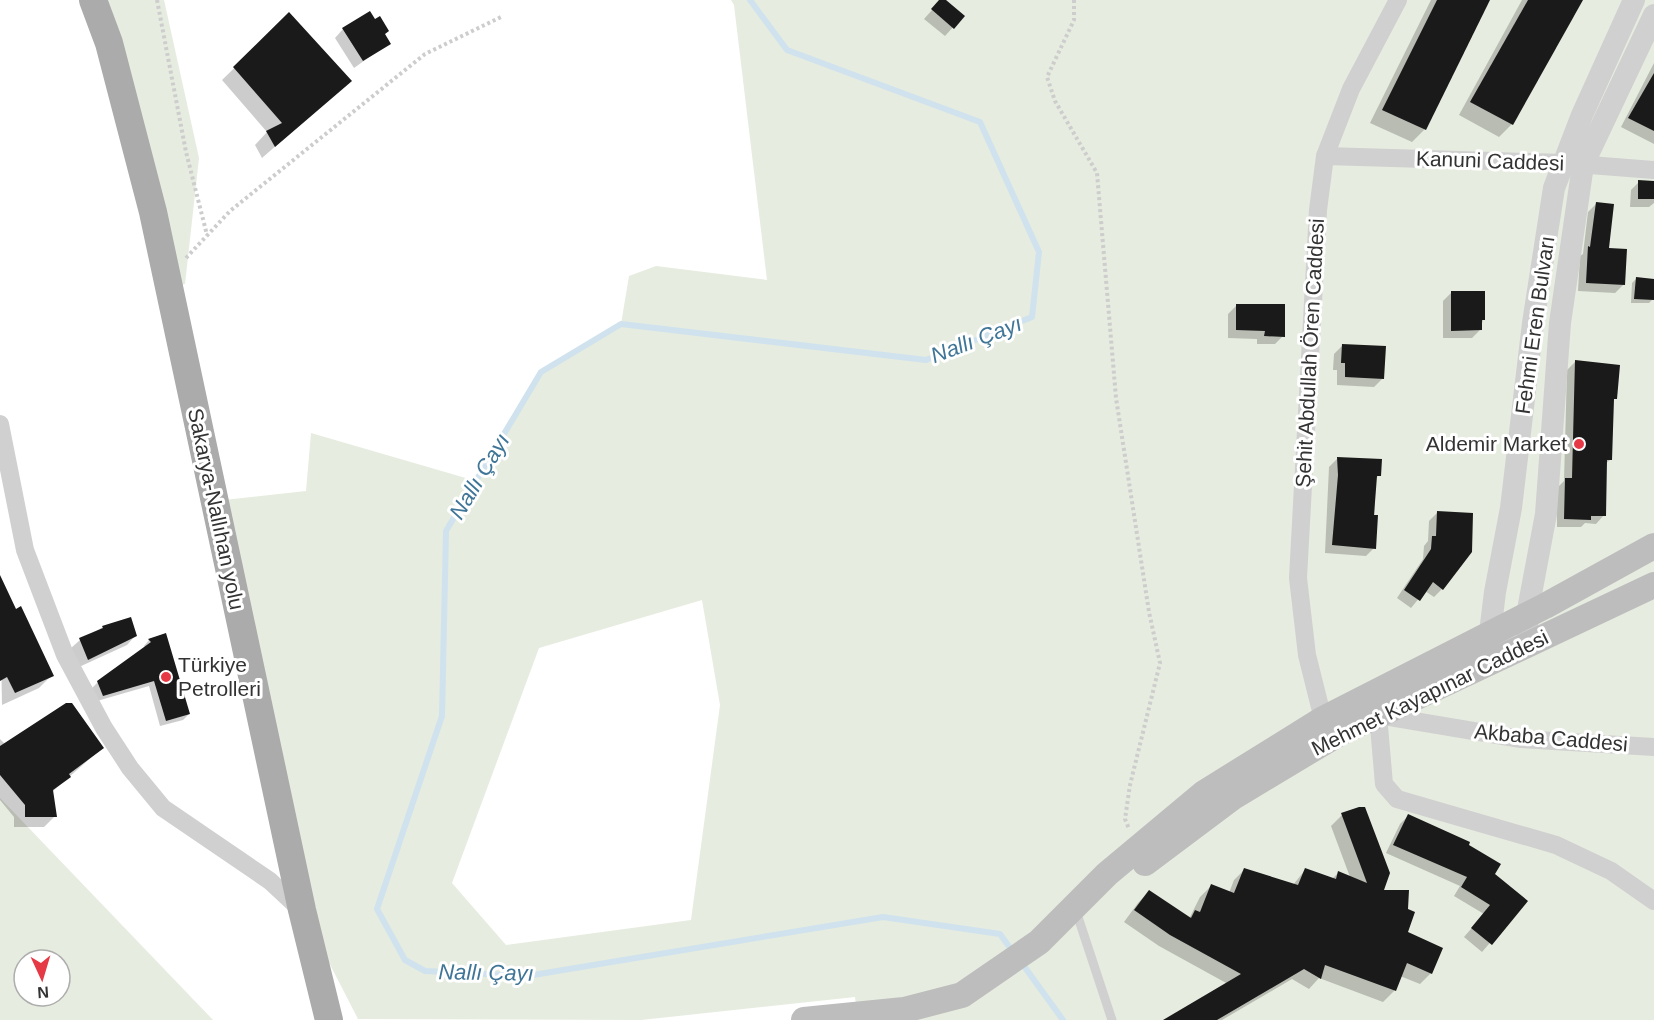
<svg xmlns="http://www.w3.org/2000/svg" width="1654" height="1020" font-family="Helvetica,sans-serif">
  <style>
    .green { fill: #e6ecdf; fill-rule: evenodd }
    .shadow { fill: #0003 }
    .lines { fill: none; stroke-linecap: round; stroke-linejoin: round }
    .stream { stroke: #cfe2ee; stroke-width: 6 }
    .building { fill: #1a1a1a }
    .path { stroke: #cdcdcd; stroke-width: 4; stroke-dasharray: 3 3; stroke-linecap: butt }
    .service { stroke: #d0d0d0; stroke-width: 9 }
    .minor { stroke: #d0d0d0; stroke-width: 18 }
    .tertiary { stroke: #d0d0d0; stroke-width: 22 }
    .secondary { stroke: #bdbdbd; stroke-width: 26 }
    .primary { stroke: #ababab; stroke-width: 28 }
    .poi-dot { fill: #e63946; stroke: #fff; stroke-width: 2 }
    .labels { text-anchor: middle; stroke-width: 6; stroke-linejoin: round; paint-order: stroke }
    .street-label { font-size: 21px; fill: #333; stroke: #fff }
    .poi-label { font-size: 21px; fill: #333; stroke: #fff; text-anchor: end }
    .water-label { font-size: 22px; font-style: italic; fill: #3f7597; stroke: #fff }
  </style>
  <rect width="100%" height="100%" fill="#fff"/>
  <g class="green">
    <path d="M 93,0 L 164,0 L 199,158 L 185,284 L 169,287 Z"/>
    <path d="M 731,0 L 1654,0 L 1654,1020 L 858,1020 L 855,997 L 641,1020 L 358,1019 L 302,910 L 215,501 L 306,491 L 311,433 L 476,481 L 546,369 L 621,324 L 629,276 L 656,266 L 767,280 L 734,5 ZM 702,600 L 720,705 L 691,920 L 506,945 L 452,883 L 539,648 Z"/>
    <path d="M 0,798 L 213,1020 L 0,1020 ZM 24,960 L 60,960 L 60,996 L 24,996 Z"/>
  </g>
  <g class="shadow">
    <path d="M 941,0 L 963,16 L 945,36 L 924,19 Z"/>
    <path d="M 1431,0 L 1489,0 L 1424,130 L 1412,142 L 1370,123 Z"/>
    <path d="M 1522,0 L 1580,0 L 1512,124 L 1499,137 L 1459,115 Z"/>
    <path d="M 289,15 L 350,81 L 262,158 L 255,145 L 267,132 L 222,80 Z"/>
    <path d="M 343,29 L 383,34 L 389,43 L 354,68 L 335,38 Z"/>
    <path d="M 1654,63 L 1654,144 L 1621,127 Z"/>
    <path d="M 1654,181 L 1654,203 L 1649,207 L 1630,207 L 1631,190 L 1639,182 Z"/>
    <path d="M 1597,203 L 1607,249 L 1624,284 L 1615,293 L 1578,291 L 1580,256 L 1583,254 L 1588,212 Z"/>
    <path d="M 1636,279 L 1652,300 L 1649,303 L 1631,303 L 1632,283 Z"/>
    <path d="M 1452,292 L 1483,320 L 1480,330 L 1472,338 L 1443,338 L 1443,301 Z"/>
    <path d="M 1237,305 L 1283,336 L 1275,344 L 1257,344 L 1257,339 L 1228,338 L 1228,314 Z"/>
    <path d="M 1342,346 L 1383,378 L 1374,387 L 1337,385 L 1337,370 L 1333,370 L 1334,354 Z"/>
    <path d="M 1576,361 L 1615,398 L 1613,401 L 1610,460 L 1605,464 L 1604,515 L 1596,524 L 1585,523 L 1581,527 L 1557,527 L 1557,488 L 1564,481 L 1567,370 Z"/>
    <path d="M 1337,459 L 1379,475 L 1375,479 L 1374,548 L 1366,556 L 1325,553 L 1329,467 Z"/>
    <path d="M 1437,513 L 1442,589 L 1434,597 L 1425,591 L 1411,608 L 1397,598 L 1423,559 L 1424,546 L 1428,541 L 1429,521 Z"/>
    <path d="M 0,598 L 52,675 L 39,688 L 2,705 Z"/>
    <path d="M 103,627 L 135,636 L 127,645 L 79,667 L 71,648 L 80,640 Z"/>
    <path d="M 165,635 L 189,714 L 183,720 L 160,726 L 149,686 L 97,701 L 92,688 L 98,682 L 145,648 L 144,646 L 149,640 Z"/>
    <path d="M 0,739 L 5,744 L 102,748 L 52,792 L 55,816 L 44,827 L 14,827 L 14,817 L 0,800 Z"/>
    <path d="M 1364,808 L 1382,891 L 1431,973 L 1420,984 L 1400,976 L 1394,991 L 1383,1002 L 1319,978 L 1309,989 L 1292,979 L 1222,1020 L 1166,1020 L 1228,984 L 1159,946 L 1124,922 L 1138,903 L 1149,891 L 1189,919 L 1200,897 L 1211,886 L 1229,893 L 1234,880 L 1245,869 L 1293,885 L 1305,870 L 1332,879 L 1339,872 L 1350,877 L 1331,826 L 1342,815 Z"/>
    <path d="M 1408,816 L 1467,845 L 1493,875 L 1526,901 L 1482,952 L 1464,937 L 1484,914 L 1454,896 L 1460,886 L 1386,853 L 1400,824 Z"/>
  </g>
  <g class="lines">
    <g class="stream">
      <path d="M 750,0 L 787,50 L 980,122 L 1039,252 L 1032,317 L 926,360 L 621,324 L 541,372 L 446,531 L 442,716 L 377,909 L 405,960 L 425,971 L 527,976 L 883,917 L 1000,934 L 1013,952"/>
      <path d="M 1021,962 L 1063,1020"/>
    </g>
  </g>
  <g class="building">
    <path d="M 939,0 L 946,0 L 965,16 L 954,29 L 931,9 Z"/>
    <path d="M 1437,0 L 1490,0 L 1426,130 L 1382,110 Z"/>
    <path d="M 1528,0 L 1583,0 L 1513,125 L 1470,102 Z"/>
    <path d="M 370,11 L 375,19 L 380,16 L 389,31 L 385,34 L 391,44 L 363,61 L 342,28 Z"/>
    <path d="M 289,12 L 352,81 L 275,147 L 266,131 L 282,123 L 233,67 Z"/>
    <path d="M 1654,73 L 1654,131 L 1628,118 Z"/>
    <path d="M 1638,180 L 1654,181 L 1654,199 L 1638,199 Z"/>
    <path d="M 1596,202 L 1614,204 L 1609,248 L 1627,249 L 1625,285 L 1586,283 L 1588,246 L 1590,247 Z"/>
    <path d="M 1636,277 L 1654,279 L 1654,300 L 1634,299 Z"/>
    <path d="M 1451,291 L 1485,291 L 1485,320 L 1482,320 L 1482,330 L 1451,331 Z"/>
    <path d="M 1236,304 L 1285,304 L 1285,337 L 1264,336 L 1265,331 L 1236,330 Z"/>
    <path d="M 1342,344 L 1386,346 L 1384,379 L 1345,377 L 1345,363 L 1341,363 Z"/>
    <path d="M 1575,360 L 1620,365 L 1617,399 L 1614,399 L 1612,460 L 1607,460 L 1606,516 L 1591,516 L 1591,520 L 1564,519 L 1565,478 L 1572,478 Z"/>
    <path d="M 1337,457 L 1382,459 L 1381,476 L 1377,476 L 1374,515 L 1378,515 L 1376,549 L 1332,545 L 1338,475 Z"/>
    <path d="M 1437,511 L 1473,513 L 1472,552 L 1443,590 L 1433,582 L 1420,601 L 1404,590 L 1431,549 L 1432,536 L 1436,536 Z"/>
    <path d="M 0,575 L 16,609 L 21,606 L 54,676 L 15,693 L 7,677 L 0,681 Z"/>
    <path d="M 131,617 L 137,636 L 88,660 L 79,638 L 103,628 L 102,626 Z"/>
    <path d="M 166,633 L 190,714 L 166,721 L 154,681 L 103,696 L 97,681 L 151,642 L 148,639 Z"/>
    <path d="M 66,703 L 72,703 L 104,748 L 69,774 L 71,777 L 53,790 L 57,817 L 25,817 L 25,805 L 0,775 L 0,746 Z"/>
    <path d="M 1359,807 L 1365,807 L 1390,873 L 1384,890 L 1409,890 L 1408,909 L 1415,912 L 1408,932 L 1443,948 L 1432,974 L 1407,963 L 1396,991 L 1325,965 L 1321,979 L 1304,969 L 1217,1020 L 1163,1020 L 1241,974 L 1170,935 L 1134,910 L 1149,890 L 1191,918 L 1195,910 L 1200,912 L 1211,884 L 1234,893 L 1244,868 L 1298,885 L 1305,868 L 1336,879 L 1338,871 L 1367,883 L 1341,813 Z"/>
    <path d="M 1408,814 L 1470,842 L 1469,845 L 1501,864 L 1495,874 L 1528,901 L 1492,945 L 1471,928 L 1490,905 L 1461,887 L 1467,877 L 1393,845 Z"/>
  </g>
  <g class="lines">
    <g class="path">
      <path d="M 157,0 L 186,152 L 207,235"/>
      <path d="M 1074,0 L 1074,20 L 1047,77 L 1055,101 L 1097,173 L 1116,398 L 1149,612 L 1160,663 L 1130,785 L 1125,819 L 1129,829"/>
      <path d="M 186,258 L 230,211 L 425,54 L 501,17"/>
    </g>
    <path class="service" d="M 1077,914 L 1112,1020"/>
    <g class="minor">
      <path d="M 1325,156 L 1564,163 L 1654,170"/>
      <path d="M 0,424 L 25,550 L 65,655 L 104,728 L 130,768 L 163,808 L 270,881 L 300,909"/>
      <path d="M 1323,719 L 1307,655 L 1298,578 L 1318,210 L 1325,156 L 1351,89 L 1398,0"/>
      <path d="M 1654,747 L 1521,739 L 1378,715 L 1384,784 L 1397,799 L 1556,845 L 1611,871 L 1654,901"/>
    </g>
    <g class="tertiary">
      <path d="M 1528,645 L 1527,615 L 1546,514 L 1560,323 L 1583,165 L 1654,15"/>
      <path d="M 1488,649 L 1495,592 L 1511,508 L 1533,323 L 1554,188 L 1582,115 L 1634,0"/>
    </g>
    <g class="secondary">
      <path d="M 1145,863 L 1233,797 L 1338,734 L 1654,585"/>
      <path d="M 804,1020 L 904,1010 L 962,995 L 1039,942 L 1107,874 L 1204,793 L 1323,719 L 1545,606 L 1654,546"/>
    </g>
    <path class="primary" d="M 93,0 L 109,43 L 153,212 L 302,910 L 329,1020"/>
  </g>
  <g class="poi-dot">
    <circle cx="1579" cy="444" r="6"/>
    <circle cx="166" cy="677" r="6"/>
  </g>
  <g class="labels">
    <g class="street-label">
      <text transform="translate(1490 161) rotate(2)" y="7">Kanuni Caddesi</text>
      <text transform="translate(1535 325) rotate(-82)" y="7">Fehmi Eren Bulvarı</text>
      <text transform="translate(1310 353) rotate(-87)" y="7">Şehit Abdullah Ören Caddesi</text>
      <text transform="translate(216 509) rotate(78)" y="7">Sakarya-Nallıhan yolu</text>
      <text transform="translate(1430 693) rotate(-26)" y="7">Mehmet Kayapınar Caddesi</text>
      <text transform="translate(1551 738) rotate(5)" y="7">Akbaba Caddesi</text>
    </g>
    <g class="poi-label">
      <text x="1567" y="451">Aldemir Market</text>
      <text x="178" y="672" text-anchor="start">Türkiye<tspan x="178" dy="24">Petrolleri</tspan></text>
    </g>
    <g class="water-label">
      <text transform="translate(976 339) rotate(-21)" y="8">Nallı Çayı</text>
      <text transform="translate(479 476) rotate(-59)" y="8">Nallı Çayı</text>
      <text transform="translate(486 972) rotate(1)" y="8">Nallı Çayı</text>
    </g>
  </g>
  <g transform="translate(42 978) rotate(176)"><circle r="28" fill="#ffffff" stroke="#adadad" stroke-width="1.5"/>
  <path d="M0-4.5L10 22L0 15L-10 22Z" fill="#e63946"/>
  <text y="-9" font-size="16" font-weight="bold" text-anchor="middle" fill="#333333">N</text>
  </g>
</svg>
